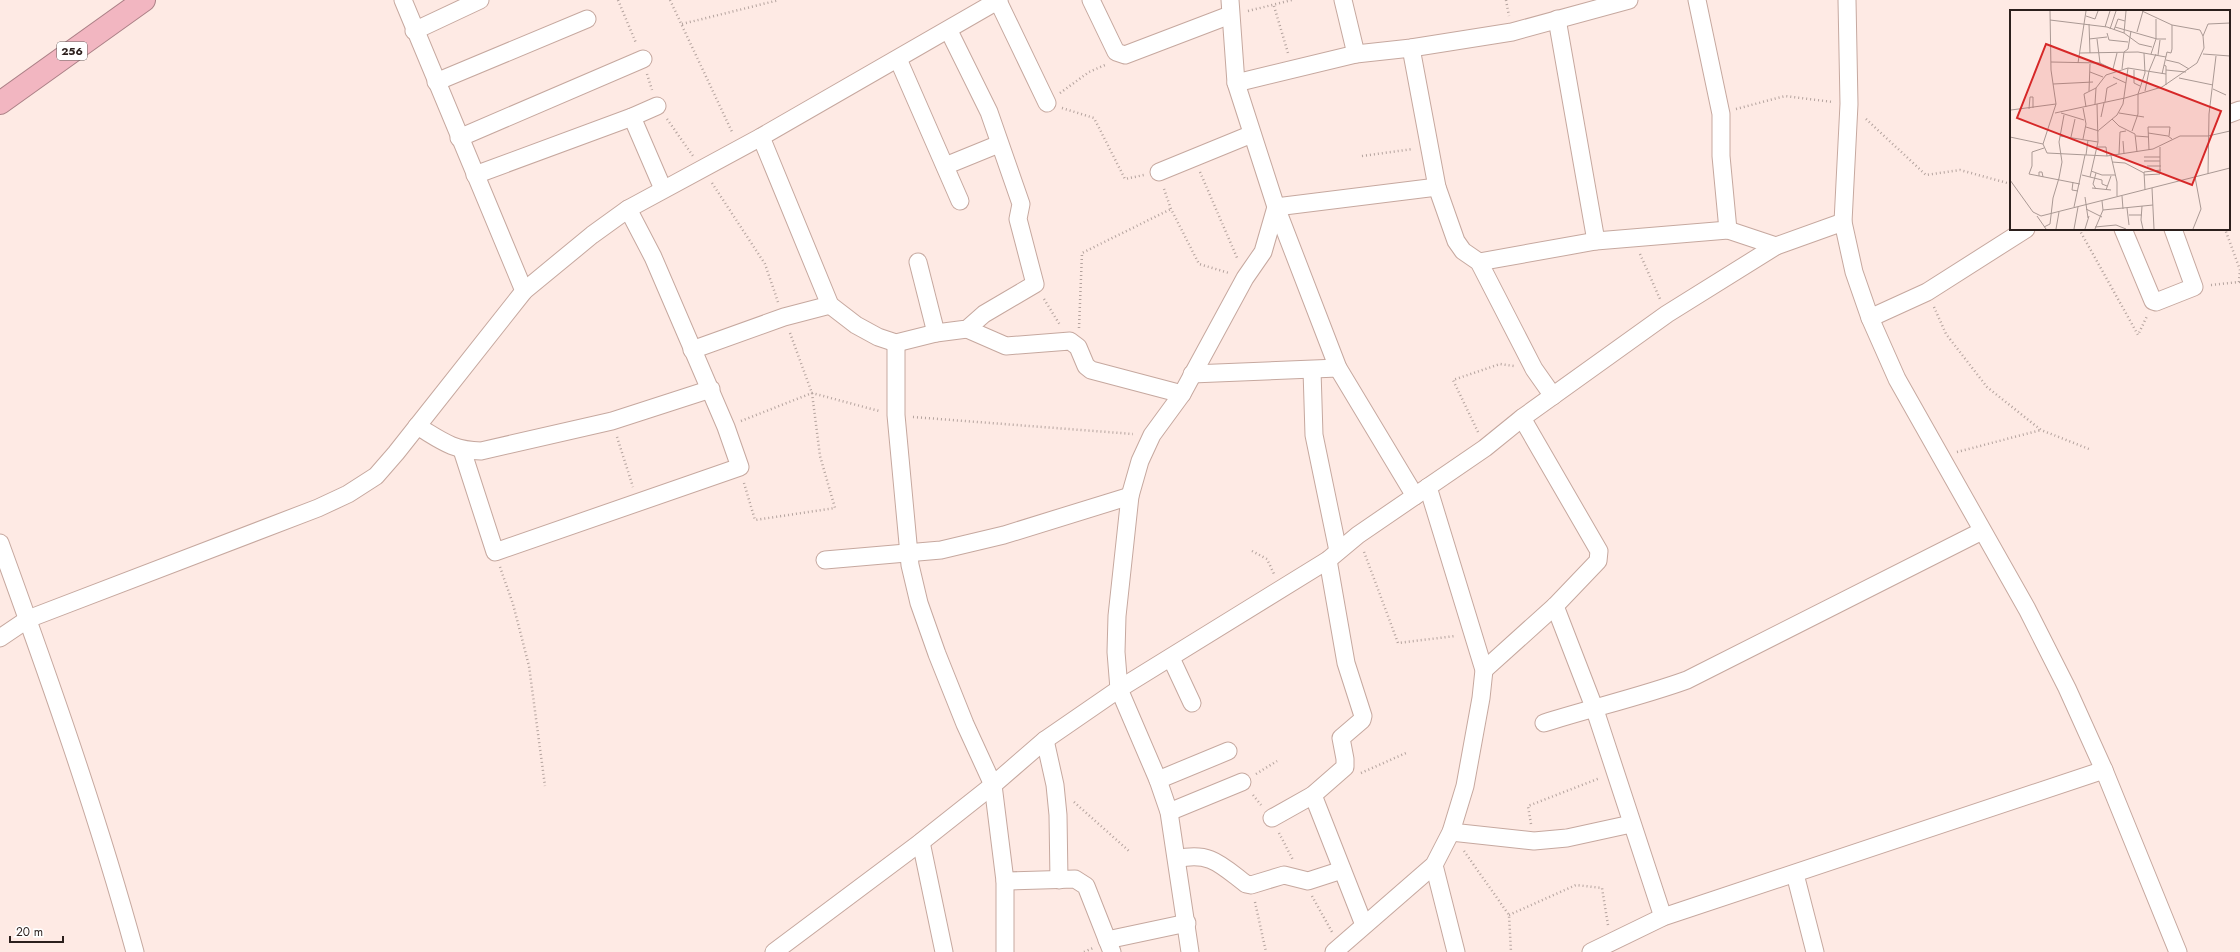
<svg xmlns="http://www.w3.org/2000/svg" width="2240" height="952" font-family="Jost,sans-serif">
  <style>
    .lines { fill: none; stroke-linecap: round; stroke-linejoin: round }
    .minor-casing { stroke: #c6a89f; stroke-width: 19 }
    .highway-casing { stroke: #ac8187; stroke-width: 24 }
    .path { stroke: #b4a39e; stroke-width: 2.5; stroke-dasharray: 1 3; stroke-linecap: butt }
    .minor { stroke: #fff; stroke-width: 17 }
    .highway { stroke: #f2b6c1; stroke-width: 22 }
    .labels { text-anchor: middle; stroke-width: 3.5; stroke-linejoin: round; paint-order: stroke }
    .shield { fill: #fff; stroke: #6b6260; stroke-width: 1 }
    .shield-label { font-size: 11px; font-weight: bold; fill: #2b1f1c }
    .inset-road { fill: none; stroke: #aa9994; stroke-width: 1 }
    .view { fill: #d62828; fill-opacity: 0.15; stroke: #d62828; stroke-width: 2 }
    .inset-edge { fill: none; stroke: #2b1f1c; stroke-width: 2 }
  </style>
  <rect width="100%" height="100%" fill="#feeae4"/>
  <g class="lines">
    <defs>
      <g id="minor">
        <path d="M 403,0 L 524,291"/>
        <path d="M 1091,0 L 1116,52 L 1125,55 L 1230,15"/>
        <path d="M 1230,0 L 1236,83 L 1276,207 L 1338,368 L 1415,496"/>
        <path d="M 1343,0 L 1356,54"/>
        <path d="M 1697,0 L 1721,114 L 1721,156 L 1728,230"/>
        <path d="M 1847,0 L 1849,104 L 1843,222 L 1854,272 L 1870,318 L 1897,379 L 2027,609 L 2067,688 L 2104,770 L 2178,952"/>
        <path d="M 998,1 L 1047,103"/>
        <path d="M 1557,19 L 1596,241"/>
        <path d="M 414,31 L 480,0"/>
        <path d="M 1411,48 L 1437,187 L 1456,241 L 1463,251 L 1479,262 L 1534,369 L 1553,396"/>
        <path d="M 898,59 L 960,201"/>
        <path d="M 436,82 L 587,19"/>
        <path d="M 1236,83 L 1356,54 L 1411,48 L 1512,32 L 1629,0"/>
        <path d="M 2229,114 L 2240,110"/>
        <path d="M 632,117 L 663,189"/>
        <path d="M 761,137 L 830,305 L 856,325 L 878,337 L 896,343 L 936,333 L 967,329 L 984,314 L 1035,284 L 1018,219 L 1021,204 L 989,112 L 949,31"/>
        <path d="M 459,138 L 643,59"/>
        <path d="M 945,166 L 999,144"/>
        <path d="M 1159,172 L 1252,134"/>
        <path d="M 475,175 L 632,117 L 657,106"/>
        <path d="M 1276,207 L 1437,187"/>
        <path d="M 2123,229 L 2153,301 L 2156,302 L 2194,287 L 2173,229"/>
        <path d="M 918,262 L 936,333"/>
        <path d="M 1479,262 L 1596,241 L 1728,230 L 1776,246"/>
        <path d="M 1870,318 L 1927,292 L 2026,229"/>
        <path d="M 967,329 L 1006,346 L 1070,341 L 1078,347 L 1086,366 L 1091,370 L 1182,394"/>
        <path d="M 896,343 L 896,415 L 910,565 L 919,603 L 937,654 L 965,724 L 993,785 L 1005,881 L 1005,952"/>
        <path d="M 692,350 L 784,317 L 830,305"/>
        <path d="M 1312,370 L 1314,435 L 1338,551"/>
        <path d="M 1192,374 L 1338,368"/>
        <path d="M 417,426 C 441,440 451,450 481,451 L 612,421 L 711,389"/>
        <path d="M 462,450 L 495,552 L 740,467 L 726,427 L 653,257 L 628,209"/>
        <path d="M 0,543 C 49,678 97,813 135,952"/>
        <path d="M 825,560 L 941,550 L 1004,535 L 1130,496"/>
        <path d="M 1555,606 L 1594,707 L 1663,917"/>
        <path d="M 0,638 L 28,619 L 318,508 L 348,494 L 376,476 L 396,453 L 524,291 L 592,235 L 628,209 L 761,137 L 999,0"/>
        <path d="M 1171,658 L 1192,703"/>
        <path d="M 1484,670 L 1555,606 L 1598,561 L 1599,551 L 1522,418"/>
        <path d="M 1544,723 C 1591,708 1640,697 1687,680 L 1982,531"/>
        <path d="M 1045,740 L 1055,785 L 1058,815 L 1059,880"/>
        <path d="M 1158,780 L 1228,751"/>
        <path d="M 1313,795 L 1364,925"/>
        <path d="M 1169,812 L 1242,782"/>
        <path d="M 1272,818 L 1313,795 L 1345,767 L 1345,759 L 1341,738 L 1362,720 L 1363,716 L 1346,663 L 1328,560"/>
        <path d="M 1451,832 L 1534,841 L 1567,838 L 1631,824"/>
        <path d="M 921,842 L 944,952"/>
        <path d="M 1177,859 C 1210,851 1221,865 1246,884 L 1251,885 L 1284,875 L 1308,881 L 1342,870"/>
        <path d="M 1434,865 L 1456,952"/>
        <path d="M 1795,874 L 1815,952"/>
        <path d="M 1005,881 L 1075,879 L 1086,886 L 1112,952"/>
        <path d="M 1107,940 L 1187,923"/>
        <path d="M 774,952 L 921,842 L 993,785 L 1045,740 L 1119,689 L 1328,560 L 1358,535 L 1485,448 L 1522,418 L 1667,314 L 1776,246 L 1843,222"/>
        <path d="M 1190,952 L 1169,812 L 1158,780 L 1119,689 L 1116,652 L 1117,616 L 1130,496 L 1140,461 L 1152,435 L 1182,394 L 1245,278 L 1263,252 L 1276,207"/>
        <path d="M 1334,952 L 1434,865 L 1451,832 L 1465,786 L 1481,698 L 1484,670 L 1428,487"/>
        <path d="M 1591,952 L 1663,917 L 2104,770"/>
      </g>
      <path id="highway" d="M 0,103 L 144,0"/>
    </defs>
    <use href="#minor" class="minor-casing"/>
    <use href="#highway" class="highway-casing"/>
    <g class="path">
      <path d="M 618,0 L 636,43"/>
      <path d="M 670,0 L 733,134"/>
      <path d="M 1506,0 L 1509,16"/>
      <path d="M 1274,6 L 1288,53"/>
      <path d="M 1248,11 L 1292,0"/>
      <path d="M 682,24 L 779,0"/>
      <path d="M 647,74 L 652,90"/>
      <path d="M 1060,93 L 1089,72 L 1105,65"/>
      <path d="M 1062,108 L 1094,118 L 1125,179 L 1144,175"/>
      <path d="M 1736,109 L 1785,96 L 1833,102"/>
      <path d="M 667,119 L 693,156"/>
      <path d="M 1866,119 L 1926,175 L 1960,170 L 2011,184"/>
      <path d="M 1362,156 L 1413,149"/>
      <path d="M 1200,172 L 1238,260"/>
      <path d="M 712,183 L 765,264 L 778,302"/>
      <path d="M 1164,189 L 1171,209 L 1199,264 L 1229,273"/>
      <path d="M 2079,229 L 2138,335 L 2147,316"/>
      <path d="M 1640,254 L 1660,299"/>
      <path d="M 2211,285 L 2239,282 L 2240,270 L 2225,229"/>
      <path d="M 1044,299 L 1060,325"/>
      <path d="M 1934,307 L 1946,334 L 1987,387 L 2041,430 L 2089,449"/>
      <path d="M 1079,328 L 1082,253 L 1171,209"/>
      <path d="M 913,417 L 1133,434"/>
      <path d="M 741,421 L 812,393 L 879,411"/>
      <path d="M 1478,432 L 1453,380 L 1500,364 L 1514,366"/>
      <path d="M 617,437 L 633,487"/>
      <path d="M 1957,452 L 2041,430"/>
      <path d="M 744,483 L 755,520 L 835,508 L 820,456 L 812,393 L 790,333"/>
      <path d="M 1252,551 L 1267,559 L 1274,574"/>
      <path d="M 1364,552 L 1398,643 L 1455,636"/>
      <path d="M 500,567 L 513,604 L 529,666 L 545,786"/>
      <path d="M 1361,773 L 1406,753"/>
      <path d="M 1256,774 L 1277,761"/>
      <path d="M 1253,795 L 1261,805"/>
      <path d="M 1074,802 L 1129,851"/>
      <path d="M 1531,824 L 1528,806 L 1600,778"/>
      <path d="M 1279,833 L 1293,860"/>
      <path d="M 1464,851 L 1509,915 L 1511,952"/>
      <path d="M 1312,896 L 1332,932"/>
      <path d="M 1255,902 L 1266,952"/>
      <path d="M 1509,915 L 1576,885 L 1602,888 L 1608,925"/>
      <path d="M 1084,952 L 1093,948"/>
    </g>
    <use href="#minor" class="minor"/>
    <use href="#highway" class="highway"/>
  </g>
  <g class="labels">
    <rect class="shield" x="57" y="42" width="30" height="18" rx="3"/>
    <g class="shield-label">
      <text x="72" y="55">256</text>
    </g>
  </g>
  <g transform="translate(2010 10)">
    <rect width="220" height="220" fill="#feeae4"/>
    <path class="inset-road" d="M 40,1 L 41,60 L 46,94 L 33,134 L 37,143 L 97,146 L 143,139 L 170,126 L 198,126 L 220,121M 76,6 L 85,9 L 88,1M 40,10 L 97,17 L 114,23 L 129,34 L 142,37M 79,14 L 80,43M 95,17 L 100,1M 105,17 L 147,29 L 156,29M 100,19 L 106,1M 104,20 L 108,9 L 115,11M 127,22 L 133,1M 97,23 L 99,30 L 118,32M 114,23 L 116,1M 193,26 L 198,14 L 220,13M 79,29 L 97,27M 87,29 L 90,53M 70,43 L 128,42 L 156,47M 141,44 L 146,29 L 146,9M 193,44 L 220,46M 148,45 L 150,30M 156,50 L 169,53 L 179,59M 41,52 L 90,53 L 106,61M 68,53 L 76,1M 154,55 L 156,56 L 156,75M 103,59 L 107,43M 112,59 L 114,42 L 118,39 L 121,21M 124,60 L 124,73 L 130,76M 156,60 L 176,62M 80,62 L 93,67M 152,64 L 157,42 L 161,43 L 162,39 L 162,15M 103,67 L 116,73M 169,68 L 203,75M 43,74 L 83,72M 203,79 L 216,85M 79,81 L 80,54M 135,81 L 139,61 L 146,44M 95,92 L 97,78 L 107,73M 85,94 L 86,78 L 96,65 L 118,58 L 156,64M 76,97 L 74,84 L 86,78M 73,98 L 76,114 L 73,129M 19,99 L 20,87 L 23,87 L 23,98M 1,100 L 46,94M 45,103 L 115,88 L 152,77 L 187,53 L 194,38 L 193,26 L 190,20 L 162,15 L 132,1M 51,103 L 74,110M 109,103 L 134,107M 91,107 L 94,93M 102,109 L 109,116 L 125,124 L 127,142M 76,117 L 89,121M 89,120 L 107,105 L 113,94 L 118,58M 122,121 L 128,104 L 128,84 L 135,63 L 134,43M 138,123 L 158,126 L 162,129M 50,126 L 88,132M 126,126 L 139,127M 0,127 L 33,134M 61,127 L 65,109M 113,131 L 114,144M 87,137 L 96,137 L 97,146M 34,138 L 22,142 L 22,156 L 19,164 L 70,174M 139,140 L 138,117 L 160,117 L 159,126M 109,144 L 110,122 L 116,121M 76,145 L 78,130M 101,146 L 107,172 L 107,186M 134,147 L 150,147M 134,151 L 150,151M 102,152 L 115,153 L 134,163M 137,156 L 151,156M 81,161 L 92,165 L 105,165M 86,163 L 83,174 L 86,179M 198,164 L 199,104 L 206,46M 72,165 L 92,170 L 92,174 L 97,176M 134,165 L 150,164 L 150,137M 29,166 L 29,162 L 32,162 L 33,167M 80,167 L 88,132 L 87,94M 0,170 L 23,202 L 31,206 L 220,158M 63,172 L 62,180 L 68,181M 82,178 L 101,180M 142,178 L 144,219M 96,180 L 101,166M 135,180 L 134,162 L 151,160M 112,186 L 113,199M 75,187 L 78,208M 92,191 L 93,200 L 143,195M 132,196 L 131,210 L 133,219M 64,197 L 75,145M 117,198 L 119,215M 76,199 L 92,207M 119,205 L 132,205M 27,206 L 36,219M 34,217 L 40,214 L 43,188 L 49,168 L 52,152 L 49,132 L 54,105M 85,217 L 106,215 L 116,219M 46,219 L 49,202M 64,219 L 68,197M 75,219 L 79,206M 85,219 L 93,200M 183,219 L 191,199 L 185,167"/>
    <path class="view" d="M 36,34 L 211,101 L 182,175 L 7,108 Z"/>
    <rect width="220" height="220" class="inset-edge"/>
  </g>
  <path d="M10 936v6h53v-6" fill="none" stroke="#2b1f1c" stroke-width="2"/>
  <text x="16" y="936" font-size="12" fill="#2b1f1c" stroke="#ffffff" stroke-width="3" paint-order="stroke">20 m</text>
</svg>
